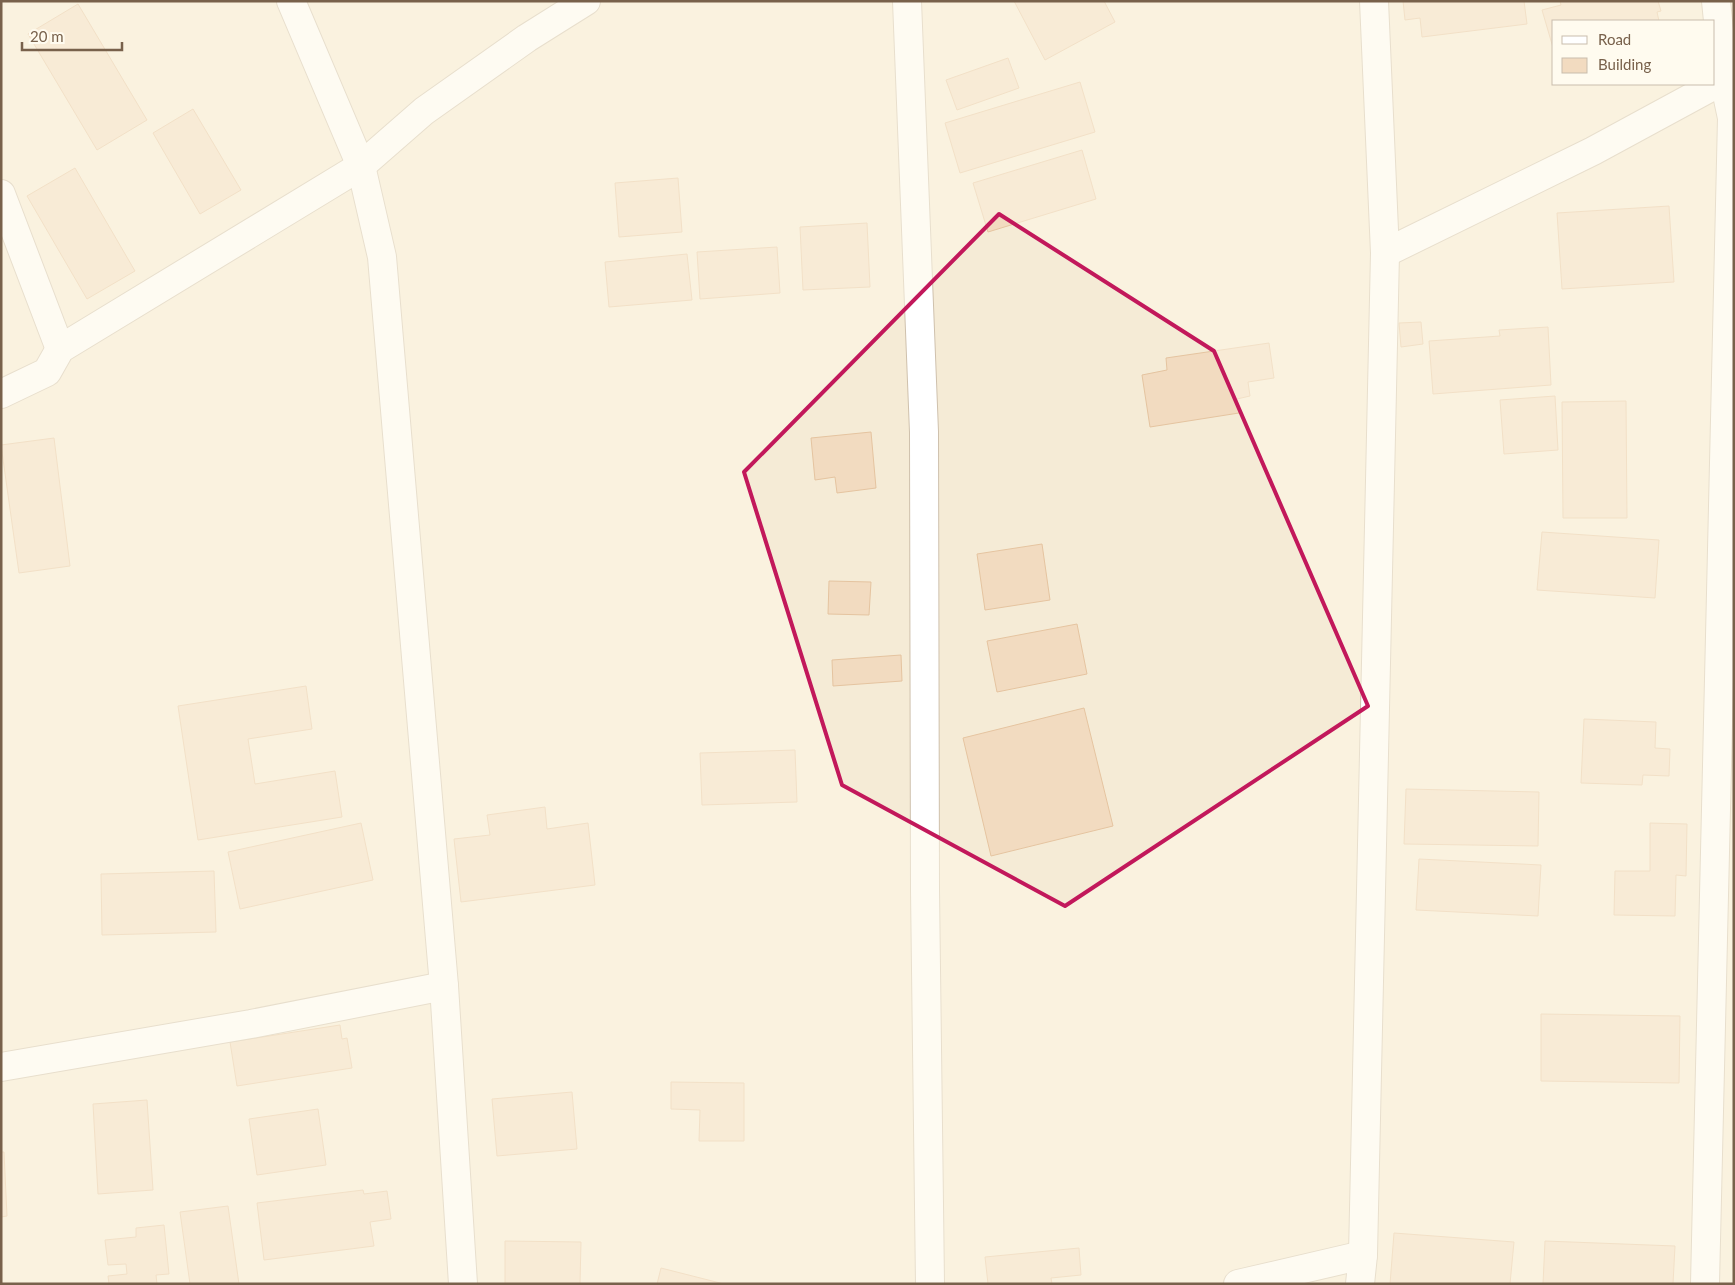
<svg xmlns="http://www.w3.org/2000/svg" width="1735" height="1285" font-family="Lato,sans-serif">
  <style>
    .residential { fill: #f5ebd6; fill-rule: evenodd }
    .building { fill: #f2dbc0; stroke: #e5c4a0 }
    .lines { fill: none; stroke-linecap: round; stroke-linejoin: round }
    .minor-casing { stroke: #cfc1ad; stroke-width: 30 }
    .minor { stroke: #fff; stroke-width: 28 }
    .marked { fill: none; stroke: #c2185b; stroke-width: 4; stroke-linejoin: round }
  </style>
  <rect width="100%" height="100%" fill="#fdf7e8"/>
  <path class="residential" d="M 1,1 L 1734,1 L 1734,1284 L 1,1284 ZM 1554,21 L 1714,21 L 1714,84 L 1554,84 Z"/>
  <g class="building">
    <path d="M 1014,1 L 1104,1 L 1115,22 L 1045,60 Z"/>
    <path d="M 1403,1 L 1524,1 L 1527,24 L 1422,37 L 1420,18 L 1405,20 Z"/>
    <path d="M 1560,1 L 1658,1 L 1661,11 L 1657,12 L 1659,21 L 1554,21 L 1554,51 L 1542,10 L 1561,5 Z"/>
    <path d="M 78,4 L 147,120 L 97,150 L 28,34 Z"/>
    <path d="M 1008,58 L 1019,88 L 957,110 L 946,80 Z"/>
    <path d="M 1080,82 L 1095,132 L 960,173 L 945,123 Z"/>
    <path d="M 193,109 L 241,190 L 200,214 L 153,133 Z"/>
    <path d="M 1082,150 L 1096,199 L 988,232 L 973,183 Z"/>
    <path d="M 75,168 L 135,271 L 87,299 L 27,196 Z"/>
    <path d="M 678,178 L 682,232 L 619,237 L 615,183 Z"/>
    <path d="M 1669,206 L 1674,282 L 1562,289 L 1557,213 Z"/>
    <path d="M 867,223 L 870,287 L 803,290 L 800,227 Z"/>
    <path d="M 777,247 L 780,293 L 700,299 L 697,252 Z"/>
    <path d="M 687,254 L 692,300 L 609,307 L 605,262 Z"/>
    <path d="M 1421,322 L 1423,344 L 1401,347 L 1399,323 Z"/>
    <path d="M 1548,327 L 1551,385 L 1433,394 L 1429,341 L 1500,336 L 1499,330 Z"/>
    <path d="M 1269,343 L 1274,378 L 1248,382 L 1250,396 L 1237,399 L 1239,413 L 1150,427 L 1142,375 L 1167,370 L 1166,358 Z"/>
    <path d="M 1555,396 L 1558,450 L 1504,454 L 1500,400 Z"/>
    <path d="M 1626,401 L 1627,518 L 1563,518 L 1562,402 Z"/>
    <path d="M 871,432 L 876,488 L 837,493 L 835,477 L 815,480 L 811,438 Z"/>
    <path d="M 54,438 L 70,566 L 19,573 L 1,445 Z"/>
    <path d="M 1542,532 L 1659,540 L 1655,598 L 1537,590 Z"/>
    <path d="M 1042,544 L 1050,600 L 985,610 L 977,554 Z"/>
    <path d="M 829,581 L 871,582 L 869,615 L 828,614 Z"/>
    <path d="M 1077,624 L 1087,674 L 997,692 L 987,641 Z"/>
    <path d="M 901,655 L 902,681 L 833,686 L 832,660 Z"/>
    <path d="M 306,686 L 312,729 L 248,739 L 255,784 L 335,771 L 342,817 L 198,840 L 178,706 Z"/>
    <path d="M 1084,708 L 1113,826 L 991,856 L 963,738 Z"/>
    <path d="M 1584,719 L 1656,722 L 1655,748 L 1670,749 L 1669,776 L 1643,775 L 1642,785 L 1581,783 Z"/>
    <path d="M 795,750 L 797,802 L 702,805 L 700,753 Z"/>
    <path d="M 1406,789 L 1539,792 L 1538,846 L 1404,844 Z"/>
    <path d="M 545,807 L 547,829 L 588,823 L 595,885 L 461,902 L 454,839 L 490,835 L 487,815 Z"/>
    <path d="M 361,823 L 373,880 L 240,909 L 228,852 Z"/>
    <path d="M 1650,823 L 1687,824 L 1686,876 L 1676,875 L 1675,916 L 1614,915 L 1615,871 L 1650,871 Z"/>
    <path d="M 1419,859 L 1541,865 L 1538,916 L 1416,910 Z"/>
    <path d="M 214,871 L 216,932 L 102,935 L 101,874 Z"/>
    <path d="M 1541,1014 L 1680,1016 L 1679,1083 L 1541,1081 Z"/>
    <path d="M 340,1025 L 342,1039 L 347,1038 L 352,1068 L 237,1086 L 230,1042 Z"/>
    <path d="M 671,1082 L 744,1083 L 744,1141 L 699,1141 L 700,1110 L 671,1109 Z"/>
    <path d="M 572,1092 L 577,1149 L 497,1156 L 492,1099 Z"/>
    <path d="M 147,1100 L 153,1190 L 98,1194 L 93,1104 Z"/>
    <path d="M 318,1109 L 326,1165 L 257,1175 L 249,1119 Z"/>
    <path d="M 1,1152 L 4,1152 L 7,1216 L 1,1217 Z"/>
    <path d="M 363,1190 L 364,1194 L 387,1191 L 391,1219 L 370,1222 L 374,1246 L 264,1260 L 257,1203 Z"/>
    <path d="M 228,1206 L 239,1284 L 190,1284 L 180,1212 Z"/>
    <path d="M 164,1225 L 169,1274 L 156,1275 L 157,1284 L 109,1284 L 108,1276 L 127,1274 L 126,1264 L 108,1265 L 105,1240 L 136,1237 L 136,1228 Z"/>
    <path d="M 1394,1233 L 1514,1242 L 1510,1284 L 1390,1284 Z"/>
    <path d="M 505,1241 L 581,1242 L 580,1284 L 505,1284 Z"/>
    <path d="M 1545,1241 L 1675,1246 L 1673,1284 L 1543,1284 Z"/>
    <path d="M 1079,1248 L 1081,1275 L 1051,1278 L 1052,1284 L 988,1284 L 985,1257 Z"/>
    <path d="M 661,1268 L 724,1284 L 657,1284 Z"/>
  </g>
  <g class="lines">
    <defs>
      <g id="minor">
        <path d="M 291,1 L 361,166 L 382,257 L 444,986 L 463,1284"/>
        <path d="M 907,1 L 924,432 L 925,890 L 930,1284"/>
        <path d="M 1,194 L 60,349"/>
        <path d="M 1385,253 L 1593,151 L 1724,80 L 1734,73"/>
        <path d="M 1,394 L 47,372 L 60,349 L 361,166 L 424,111 L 527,38 L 586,1"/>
        <path d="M 1,1067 L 251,1024 L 444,986"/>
        <path d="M 1238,1284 L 1363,1255"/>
        <path d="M 1360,1284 L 1363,1255 L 1385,253 L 1374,1"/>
        <path d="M 1705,1284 L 1732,118 L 1724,80 L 1716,1"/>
      </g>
    </defs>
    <use href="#minor" class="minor-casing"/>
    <use href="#minor" class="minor"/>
  </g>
  <path d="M0 0H1735V1285H0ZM 999,214 L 1214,351 L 1368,706 L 1065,906 L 842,785 L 744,472 Z" fill="#fdf7e8" fill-opacity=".55" fill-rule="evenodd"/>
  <path class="marked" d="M 999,214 L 1214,351 L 1368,706 L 1065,906 L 842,785 L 744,472 Z"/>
  <rect width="1735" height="1285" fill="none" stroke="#78614b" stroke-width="5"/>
  <rect x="1552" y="20" width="162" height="65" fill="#fffbef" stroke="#c9bdad"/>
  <rect x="1562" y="36" width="25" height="8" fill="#ffffff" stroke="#c9bdad"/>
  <text x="1598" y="45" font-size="15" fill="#78614b">Road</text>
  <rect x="1562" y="58" width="25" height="15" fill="#f2dbc0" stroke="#c9bdad"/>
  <text x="1598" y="70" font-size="15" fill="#78614b">Building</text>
  <path d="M22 42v8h100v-8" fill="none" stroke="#78614b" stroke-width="2.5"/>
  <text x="30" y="42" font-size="15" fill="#78614b" stroke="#fffbef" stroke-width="4" paint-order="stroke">20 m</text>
</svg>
